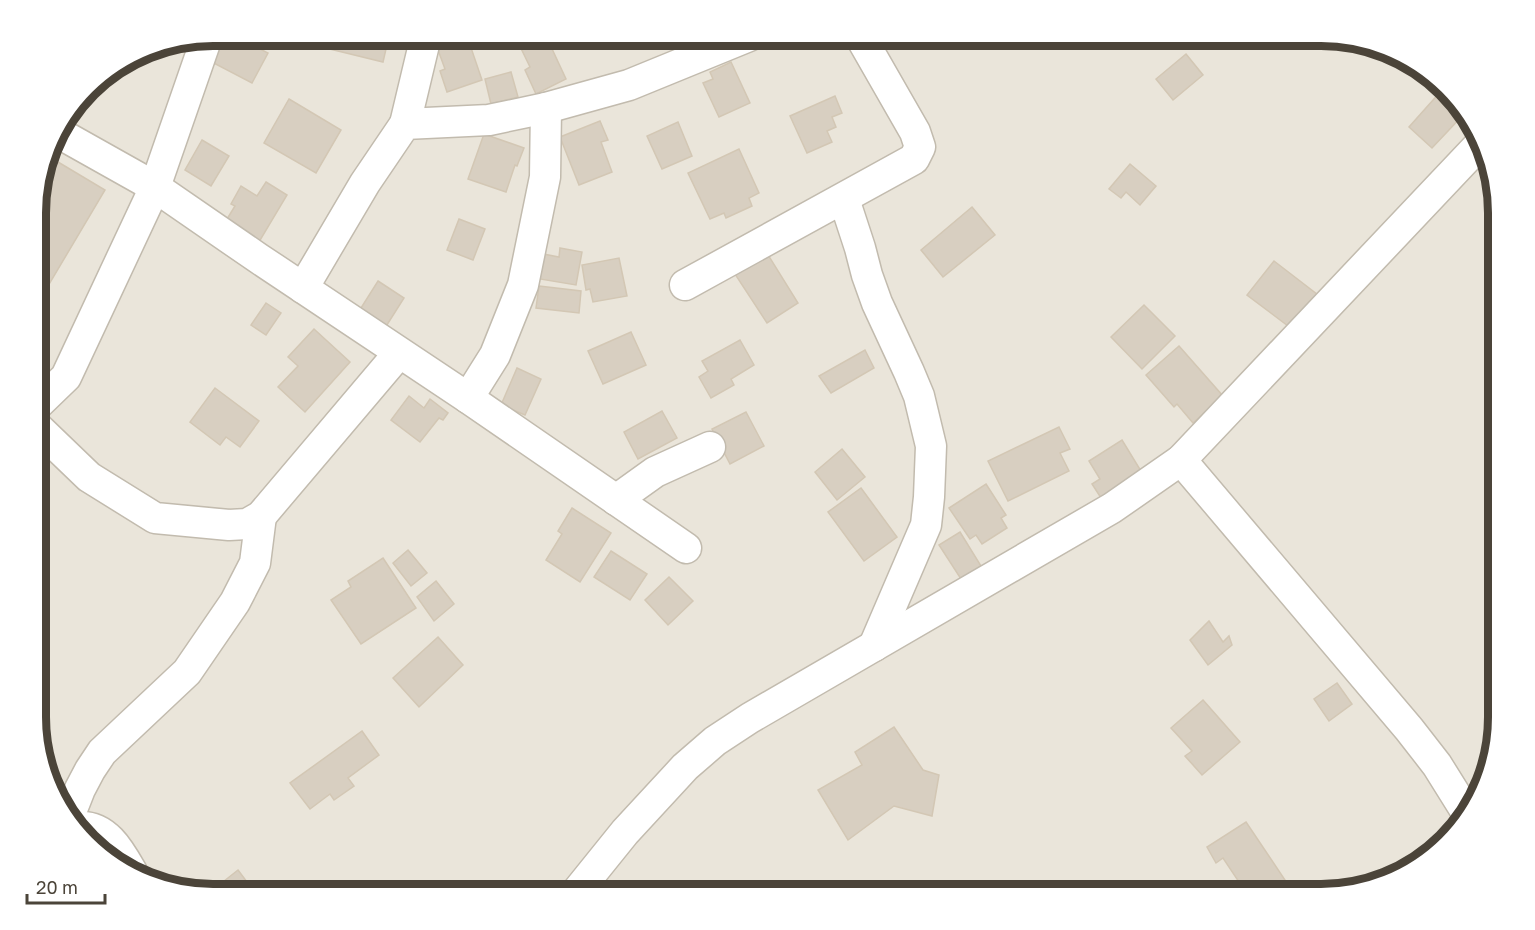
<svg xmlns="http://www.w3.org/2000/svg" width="1535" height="930" font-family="'Golos Text',sans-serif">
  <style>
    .residential { fill: #eae5da }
    .building { fill: #d8cfc1; stroke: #d3c7b4; stroke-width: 1.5 }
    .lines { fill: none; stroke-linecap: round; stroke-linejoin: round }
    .street-casing { stroke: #c2bbae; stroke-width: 33 }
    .street { stroke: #fff; stroke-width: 30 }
    .rim { fill: none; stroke: #4b4439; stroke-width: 8 }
  </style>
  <rect width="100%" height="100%" fill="#f6f3ec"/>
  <path class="residential" d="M 214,36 L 1321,36 L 1410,60 L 1475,125 L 1499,202 L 1499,727 L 1475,805 L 1410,870 L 1332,894 L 214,894 L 125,870 L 66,815 L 37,739 L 37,191 L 55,135 L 96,80 L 146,49 Z"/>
  <g class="building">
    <path d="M 216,36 L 235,36 L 268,53 L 252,83 L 204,58 Z"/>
    <path d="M 303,36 L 389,36 L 383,62 L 301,42 Z"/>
    <path d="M 515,36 L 546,36 L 566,79 L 536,94 L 525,70 L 530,67 Z"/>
    <path d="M 468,39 L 482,80 L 447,92 L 440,71 L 445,69 L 438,50 Z"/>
    <path d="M 1186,54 L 1203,75 L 1173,100 L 1156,79 Z"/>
    <path d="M 731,62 L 750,103 L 719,117 L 703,83 L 713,79 L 710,72 Z"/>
    <path d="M 511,72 L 518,97 L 491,104 L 485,79 Z"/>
    <path d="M 1441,91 L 1464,114 L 1432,148 L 1409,127 Z"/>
    <path d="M 835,96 L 842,113 L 832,117 L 836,127 L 827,131 L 832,142 L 807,153 L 790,116 Z"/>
    <path d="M 289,99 L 341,130 L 316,173 L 264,143 Z"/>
    <path d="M 600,121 L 608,140 L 601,142 L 612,172 L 579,185 L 560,137 Z"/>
    <path d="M 678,122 L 692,156 L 662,169 L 647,136 Z"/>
    <path d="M 484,134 L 524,148 L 517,166 L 515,165 L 506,192 L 468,179 Z"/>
    <path d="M 202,140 L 229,156 L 211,186 L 185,170 Z"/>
    <path d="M 739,149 L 759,193 L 749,198 L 752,206 L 726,218 L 724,213 L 710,219 L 688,173 Z"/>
    <path d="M 58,162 L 105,190 L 48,286 L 37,280 L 37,196 Z"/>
    <path d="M 1130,164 L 1156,186 L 1140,205 L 1126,192 L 1121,198 L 1109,189 Z"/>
    <path d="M 266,182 L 287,195 L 253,252 L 224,224 L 235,206 L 231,204 L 241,186 L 257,196 Z"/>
    <path d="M 972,207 L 995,235 L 943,277 L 921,250 Z"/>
    <path d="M 459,219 L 485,229 L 473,260 L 447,250 Z"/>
    <path d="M 560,248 L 582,252 L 576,285 L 534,278 L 538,253 L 559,257 Z"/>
    <path d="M 765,250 L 798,303 L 767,323 L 733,271 Z"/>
    <path d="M 619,258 L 627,296 L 593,302 L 590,289 L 586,290 L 582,265 Z"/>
    <path d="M 1274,261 L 1318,295 L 1292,329 L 1247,295 Z"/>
    <path d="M 378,281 L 404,298 L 380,336 L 354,319 Z"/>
    <path d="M 539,286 L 581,291 L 579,313 L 536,308 Z"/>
    <path d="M 266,303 L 281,313 L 266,335 L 251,325 Z"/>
    <path d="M 1144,305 L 1175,336 L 1142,369 L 1111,337 Z"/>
    <path d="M 314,329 L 350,362 L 305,412 L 278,387 L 298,366 L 288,357 Z"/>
    <path d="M 631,332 L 646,365 L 603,384 L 588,351 Z"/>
    <path d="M 740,340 L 754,365 L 731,379 L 734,385 L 711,398 L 699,377 L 708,371 L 702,361 Z"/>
    <path d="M 1179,346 L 1223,396 L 1193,423 L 1177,404 L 1174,407 L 1146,375 Z"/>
    <path d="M 865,350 L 874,368 L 831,393 L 819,376 Z"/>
    <path d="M 517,368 L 541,379 L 525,415 L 501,405 Z"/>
    <path d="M 215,388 L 259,421 L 240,447 L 226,437 L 220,445 L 190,422 Z"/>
    <path d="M 409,396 L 424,408 L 430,399 L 448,413 L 443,420 L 439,418 L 420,442 L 391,420 Z"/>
    <path d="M 662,411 L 677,438 L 638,459 L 624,432 Z"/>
    <path d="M 746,412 L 764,446 L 730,464 L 712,429 Z"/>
    <path d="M 1059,427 L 1070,449 L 1060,453 L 1069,471 L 1008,501 L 988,461 Z"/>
    <path d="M 1122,440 L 1144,476 L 1103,501 L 1092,484 L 1100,479 L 1089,461 Z"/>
    <path d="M 842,449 L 865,477 L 837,500 L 815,472 Z"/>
    <path d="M 986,484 L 1006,515 L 1001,518 L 1007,528 L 982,544 L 976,535 L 970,539 L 949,508 Z"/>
    <path d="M 861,488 L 897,537 L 864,561 L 828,512 Z"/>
    <path d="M 572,508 L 611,533 L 580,582 L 546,560 L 562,534 L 558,531 Z"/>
    <path d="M 960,532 L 981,566 L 961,579 L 939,545 Z"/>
    <path d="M 408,550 L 427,573 L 411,586 L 393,563 Z"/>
    <path d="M 611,551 L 647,574 L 630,600 L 594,577 Z"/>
    <path d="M 383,558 L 416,608 L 361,644 L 331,600 L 351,587 L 348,581 Z"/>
    <path d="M 669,577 L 693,601 L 668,625 L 645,600 Z"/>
    <path d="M 436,581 L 454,604 L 434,621 L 417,597 Z"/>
    <path d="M 1209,621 L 1223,642 L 1229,636 L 1232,645 L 1208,665 L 1190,640 Z"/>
    <path d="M 438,637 L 463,665 L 419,707 L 393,678 Z"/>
    <path d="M 1337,683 L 1352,704 L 1329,721 L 1314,699 Z"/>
    <path d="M 1203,700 L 1240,742 L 1202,775 L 1185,756 L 1192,751 L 1171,728 Z"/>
    <path d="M 894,727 L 923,770 L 939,775 L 932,816 L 894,806 L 848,840 L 818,790 L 862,765 L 855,752 Z"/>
    <path d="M 362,731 L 379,755 L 348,778 L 354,786 L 334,800 L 330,794 L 310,809 L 290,783 Z"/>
    <path d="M 1246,822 L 1285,880 L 1264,894 L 1247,894 L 1223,858 L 1216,863 L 1207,847 Z"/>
    <path d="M 238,870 L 256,894 L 214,894 L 209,893 Z"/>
  </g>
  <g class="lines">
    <defs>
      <g id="street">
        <path d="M 405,124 L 426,36"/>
        <path d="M 57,132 L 155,187 L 258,258 L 468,398 L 686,548"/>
        <path d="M 844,199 L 860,248 L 867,275 L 877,303 L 909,372 L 919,396 L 931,446 L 929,497 L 926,525 L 874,646"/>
        <path d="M 685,285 L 914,159 L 920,147 L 915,132 L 860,36"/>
        <path d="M 303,288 L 365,183 L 405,124 L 489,120 L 546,108 L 629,85 L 749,36"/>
        <path d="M 468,398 L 495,355 L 523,285 L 545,177 L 546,108"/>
        <path d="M 37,405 L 66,377 L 155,187 L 207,37"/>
        <path d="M 37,427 L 89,477 L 155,518 L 229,525 L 247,524 L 261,516 L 399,353"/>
        <path d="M 1181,460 L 1409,729 L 1437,765 L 1467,813"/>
        <path d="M 616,500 L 655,472 L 710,447"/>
        <path d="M 69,817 L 80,789 L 90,770 L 102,752 L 187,672 L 235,602 L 255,563 L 261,516"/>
        <path d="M 79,827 C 106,825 120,851 132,872"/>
        <path d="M 575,894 L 625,832 L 685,767 L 715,741 L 750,718 L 1112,508 L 1181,460 L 1481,143"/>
      </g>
    </defs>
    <use href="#street" class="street-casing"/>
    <use href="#street" class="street"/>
  </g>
  <path d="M0 0H1535V930H0ZM213 46H1321A167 167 0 0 1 1488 213V717A167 167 0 0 1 1321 884H213A167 167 0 0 1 46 717V213A167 167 0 0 1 213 46Z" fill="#fff" fill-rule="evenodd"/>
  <path class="rim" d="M213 46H1321A167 167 0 0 1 1488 213V717A167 167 0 0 1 1321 884H213A167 167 0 0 1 46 717V213A167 167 0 0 1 213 46Z"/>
  <path d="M27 894v9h78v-9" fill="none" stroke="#4b4439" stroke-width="3"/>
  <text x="36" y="894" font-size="18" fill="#4b4439" stroke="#ffffff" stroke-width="4.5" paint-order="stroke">20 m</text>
</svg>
